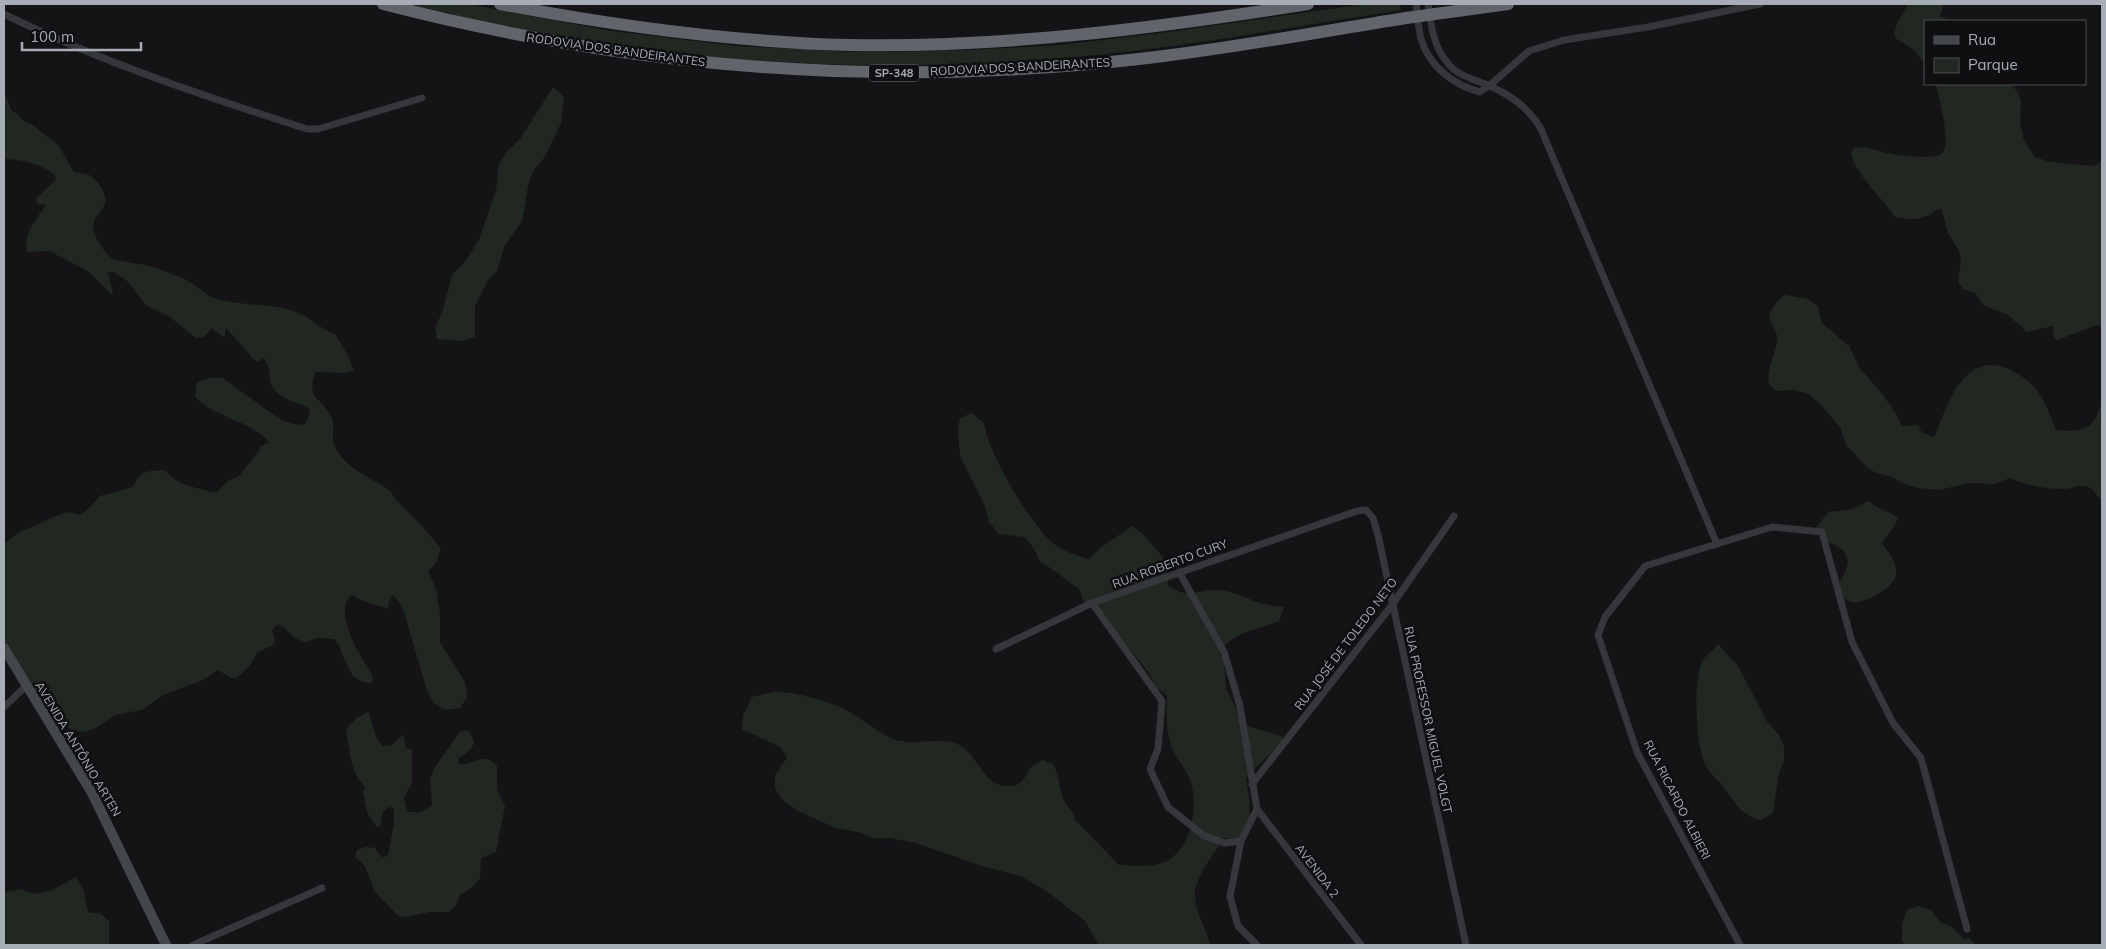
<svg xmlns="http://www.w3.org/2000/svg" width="2106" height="949" font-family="Mulish,sans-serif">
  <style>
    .green { fill: #202821 }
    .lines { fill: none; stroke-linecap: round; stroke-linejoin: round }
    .street { stroke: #35373b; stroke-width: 7 }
    .secondary { stroke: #43464a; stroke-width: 10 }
    .highway { stroke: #61656b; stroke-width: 12 }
    .highway-bridge { stroke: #61656b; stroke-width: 12 }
    .labels { text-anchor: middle; stroke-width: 5; stroke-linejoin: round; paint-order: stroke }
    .shield { fill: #0f0f11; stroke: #797e84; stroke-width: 1 }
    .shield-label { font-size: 11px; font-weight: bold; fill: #a6adb6 }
    .street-label { font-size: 12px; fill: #a6adb6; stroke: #0f0f11 }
  </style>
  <rect width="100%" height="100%" fill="#141416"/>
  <g class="green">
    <path d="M 412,4 L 469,4 L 611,31 L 737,46 L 852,52 L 891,52 L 970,50 L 1061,45 L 1168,32 L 1364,4 L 1400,4 L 1401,10 C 1281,29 1160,52 1038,60 C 829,75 616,59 412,4 Z"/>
    <path d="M 1908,4 L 1944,4 L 1940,16 L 1951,21 L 1925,21 L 1925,64 L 1914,50 L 1897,39 L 1894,35 L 1897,23 Z"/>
    <path d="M 1936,84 L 2010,84 L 2017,91 L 2021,101 L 2020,123 L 2024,141 L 2035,157 L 2050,162 L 2092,166 L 2099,164 L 2102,160 L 2102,326 L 2097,325 L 2057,340 L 2054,338 L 2053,326 L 2027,332 L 2008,315 L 1983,305 L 1976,294 L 1963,289 L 1959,284 L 1958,279 L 1961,261 L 1959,251 L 1947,231 L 1942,210 L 1937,209 C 1926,220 1910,221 1895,217 C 1883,198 1855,175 1851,153 L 1854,148 C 1867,145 1879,152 1892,154 C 1900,156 1936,159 1941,154 C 1953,144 1938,98 1936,84 Z"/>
    <path d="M 553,87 L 564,97 L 561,123 L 544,158 L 534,170 L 529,181 L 522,221 L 505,245 L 497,271 L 488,280 L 475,306 L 475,337 L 463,341 L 437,339 L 435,327 L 442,313 L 452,275 L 464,263 L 479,240 L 496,190 L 499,164 L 508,150 L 520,139 Z"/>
    <path d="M 4,89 L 11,110 L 19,115 L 22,120 L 33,125 L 59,146 L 74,172 C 78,173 84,173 89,175 C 96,178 108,194 105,203 C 104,208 98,213 95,219 C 89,232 102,250 112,258 C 117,262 142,263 152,267 C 164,271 177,275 188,281 C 199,287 208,298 220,300 C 245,306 271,303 296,312 C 311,317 320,329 335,334 L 347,354 L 354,371 L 344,373 L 316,372 C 304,400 323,397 332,418 C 335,427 331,437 334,445 C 343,468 372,477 390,491 C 393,495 396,500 399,503 C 414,518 428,532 441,548 L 436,563 L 428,571 L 436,589 L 440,613 L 440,642 L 465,682 L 467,697 L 460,708 L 446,710 L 434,703 L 427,691 L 405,615 L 400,603 L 393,595 L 390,598 L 388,609 L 361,600 L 352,595 C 331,612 362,658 372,675 L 373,680 L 371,683 C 346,684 346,652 334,639 L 317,638 L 304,643 L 292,636 L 284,627 L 278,624 L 272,630 L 275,640 L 273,645 L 258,652 L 250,665 L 237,678 L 231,678 L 218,670 L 203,680 L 163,695 L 142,710 L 115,715 L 96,728 L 85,732 L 72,730 L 50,713 L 4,650 L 4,544 L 19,532 L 35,526 L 58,515 L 69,512 L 80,515 L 87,510 L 100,496 L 133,487 C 142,469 145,472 164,470 C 176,481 181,484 196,488 C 204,489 209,493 217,492 L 227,481 L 238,477 L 258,452 L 260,447 L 269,442 C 250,420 215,418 195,397 L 197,382 L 209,378 L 223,378 L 281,420 L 295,424 L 304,425 C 308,420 311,414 308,408 C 298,403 283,399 275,391 C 266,381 273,366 263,358 L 259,362 L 253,359 L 227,329 L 225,330 L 225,338 L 212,328 L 204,337 L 196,338 L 170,317 L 146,305 L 127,281 L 114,272 L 108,272 L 113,293 L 111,294 L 88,271 L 49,251 L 27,252 C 22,235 37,218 46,205 L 37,204 L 36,198 L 55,181 L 56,177 C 44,163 21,160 4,159 Z"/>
    <path d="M 1785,295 L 1808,299 L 1818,306 L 1822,323 L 1849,346 L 1860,369 L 1880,391 L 1895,412 L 1902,426 L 1918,425 L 1922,433 L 1934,437 C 1942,420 1947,400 1959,384 C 1981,354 2010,363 2033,386 C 2045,398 2050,416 2056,430 C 2084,432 2092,431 2102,403 L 2102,501 C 2097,497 2093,487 2085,486 C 2078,485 2071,489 2065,489 C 2046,489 2027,486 2010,478 L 1995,484 L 1969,483 L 1939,490 L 1918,488 L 1905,484 L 1889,476 L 1876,473 L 1867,467 L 1846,445 L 1840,427 L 1822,406 L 1809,394 L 1793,390 L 1776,391 L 1769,384 C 1766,368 1776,355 1777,339 C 1778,329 1767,323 1770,313 C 1773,307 1779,298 1785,295 Z"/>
    <path d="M 972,413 L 984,423 C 988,453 1030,524 1054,544 C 1062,550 1079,557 1089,559 L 1100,548 L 1132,526 L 1145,536 L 1166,561 L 1168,586 C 1192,601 1197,588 1220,590 C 1232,591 1246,598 1257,602 C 1266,605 1275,606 1284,607 L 1279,621 C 1255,631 1237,630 1219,651 L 1224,663 L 1226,689 L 1244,725 L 1284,737 C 1274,755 1256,763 1246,779 C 1250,800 1252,818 1245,839 L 1233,841 L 1224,837 C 1215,854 1194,877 1195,896 C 1195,913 1207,929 1210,945 L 1099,945 L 1085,921 L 1045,890 L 1020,876 L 982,866 L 916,843 L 890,838 L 873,838 L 862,833 L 836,828 L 798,811 L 784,801 L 775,789 L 775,775 L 787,758 L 780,747 L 742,729 L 743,715 L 752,697 C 759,695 767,693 774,692 C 790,690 830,702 844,709 C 861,718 876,731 893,739 C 913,747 944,735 961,746 C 980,758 984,789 1012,786 C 1024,784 1025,776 1030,768 C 1033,765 1039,762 1043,760 L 1054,765 C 1059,777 1059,790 1065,802 C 1068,808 1075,812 1075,820 L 1119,865 C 1134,865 1151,868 1165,862 C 1192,849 1198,808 1191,783 C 1187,769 1176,759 1171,746 C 1166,730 1166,712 1167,696 L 1155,686 L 1150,674 L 1122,640 L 1083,600 L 1079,589 C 1066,581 1055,569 1041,563 L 1034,549 L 1025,537 L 999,534 L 989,522 L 985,506 L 960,456 L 958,430 L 960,418 Z"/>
    <path d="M 1869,501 C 1877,510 1889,510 1898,518 L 1895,525 L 1882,543 C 1889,553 1897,562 1896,574 C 1896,587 1864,604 1853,602 C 1849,602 1845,599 1842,598 C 1841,595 1839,590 1839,586 C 1841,574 1853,566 1845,553 C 1839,543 1821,544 1816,528 L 1828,512 L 1853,509 Z"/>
    <path d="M 1718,644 L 1738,666 L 1768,723 L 1779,735 L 1784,747 L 1784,761 L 1779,773 L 1773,813 L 1761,820 C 1743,816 1735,804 1725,789 C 1720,780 1711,776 1706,766 C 1696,747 1692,679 1703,660 C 1706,655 1714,649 1718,644 Z"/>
    <path d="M 368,712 C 374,724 373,737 383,746 L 392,745 L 403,735 L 406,748 L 410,750 L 412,748 L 412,783 L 404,797 L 407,812 L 421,812 L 432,805 L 430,779 L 435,767 L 460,732 L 467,730 C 481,745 470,750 458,759 L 459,764 C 474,766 482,750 497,766 L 497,789 L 505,806 L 496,852 L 481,858 L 480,878 L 473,887 L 460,895 L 455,906 L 449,912 L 430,912 L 404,917 L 398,916 L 375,892 L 365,866 L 355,857 L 357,850 L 366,847 L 375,848 L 381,857 L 388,856 L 394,822 L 394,808 L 389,807 L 383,811 L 381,825 L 378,827 L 376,826 L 367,812 L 363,791 L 365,787 C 350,772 350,751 346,730 L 355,719 Z"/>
    <path d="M 76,877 L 84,892 L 88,912 L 101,914 L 109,921 L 109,945 L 4,945 L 4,892 L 22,889 C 39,901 60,886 76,877 Z"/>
    <path d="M 1919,906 L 1931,910 L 1940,922 L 1952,927 L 1963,939 L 1969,938 L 1976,945 L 1906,945 L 1902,941 L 1902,924 L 1907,910 Z"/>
  </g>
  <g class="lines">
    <g class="street">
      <path d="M 1416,4 C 1418,15 1418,28 1421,39 C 1429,66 1453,85 1480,92 L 1490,85 L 1529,51 L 1564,40 L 1648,27 L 1760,4"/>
      <path d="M 1428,4 C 1431,24 1433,46 1447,62 C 1458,77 1474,79 1490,86 C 1512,96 1527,107 1540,127 L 1717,544"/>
      <path d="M 4,14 C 101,62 204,96 307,129 L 318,129 L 422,98"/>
      <path d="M 1179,572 L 1224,652 L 1240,706 L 1257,809 L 1361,945"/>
      <path d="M 1092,603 L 1162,701 L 1158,749 L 1150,769 L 1168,807 L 1203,835 L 1224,843 L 1241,841 L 1257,809"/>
      <path d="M 996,649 L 1092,603 L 1357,511 L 1366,510 L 1373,518 L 1378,535 L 1466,945"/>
      <path d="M 4,707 L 26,686"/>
      <path d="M 1252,784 L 1392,605 L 1454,516"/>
      <path d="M 1241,841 L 1230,896 L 1238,926 L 1257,945"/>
      <path d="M 193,945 L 322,888"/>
      <path d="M 1740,945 L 1637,752 L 1598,635 L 1605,617 L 1645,566 L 1772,527 L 1822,532 L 1852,642 L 1893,723 L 1921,758 L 1967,929"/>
    </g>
    <path class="secondary" d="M 4,648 L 92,793 L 166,945"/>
    <g class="highway">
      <path d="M 383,4 C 634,69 882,88 1139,59 C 1229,49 1317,32 1406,18"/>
      <path d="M 500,4 C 615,26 732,42 849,45 C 1003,48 1156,28 1308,4"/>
      <path d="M 1457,11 L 1508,4"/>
    </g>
    <path class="highway-bridge" d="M 1406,18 L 1457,11"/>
  </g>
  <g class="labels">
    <rect class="shield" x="869" y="64.5" width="50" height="17" rx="4"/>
    <g class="shield-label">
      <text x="894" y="77">SP-348</text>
    </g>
    <g class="street-label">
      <text transform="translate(616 50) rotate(8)" y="4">RODOVIA DOS BANDEIRANTES</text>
      <text transform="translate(1020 67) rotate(-3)" y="4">RODOVIA DOS BANDEIRANTES</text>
      <text transform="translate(1170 564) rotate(-20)" y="4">RUA ROBERTO CURY</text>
      <text transform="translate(1346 644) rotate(-53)" y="4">RUA JOSÉ DE TOLEDO NETO</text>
      <text transform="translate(1428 720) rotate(78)" y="4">RUA PROFESSOR MIGUEL VOLGT</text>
      <text transform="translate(78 749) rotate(59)" y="4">AVENIDA ANTÔNIO ARTEN</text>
      <text transform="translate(1677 800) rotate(63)" y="4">RUA RICARDO ALBIERI</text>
      <text transform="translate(1317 871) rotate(53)" y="4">AVENIDA 2</text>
    </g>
  </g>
  <rect width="2106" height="949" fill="none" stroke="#a6adb6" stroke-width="10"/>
  <rect x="1924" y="20" width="162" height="65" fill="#0f0f11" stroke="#4b4e53"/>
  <rect x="1934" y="36" width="25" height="8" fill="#43464a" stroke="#4b4e53"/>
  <text x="1968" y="45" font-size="15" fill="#a6adb6">Rua</text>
  <rect x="1934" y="58" width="25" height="15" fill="#202821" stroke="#4b4e53"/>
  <text x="1968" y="70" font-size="15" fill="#a6adb6">Parque</text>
  <path d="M22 42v8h119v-8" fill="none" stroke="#a6adb6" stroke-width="2.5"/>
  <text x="30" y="42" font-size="15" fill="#a6adb6" stroke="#0f0f11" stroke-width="4" paint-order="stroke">100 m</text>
</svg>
